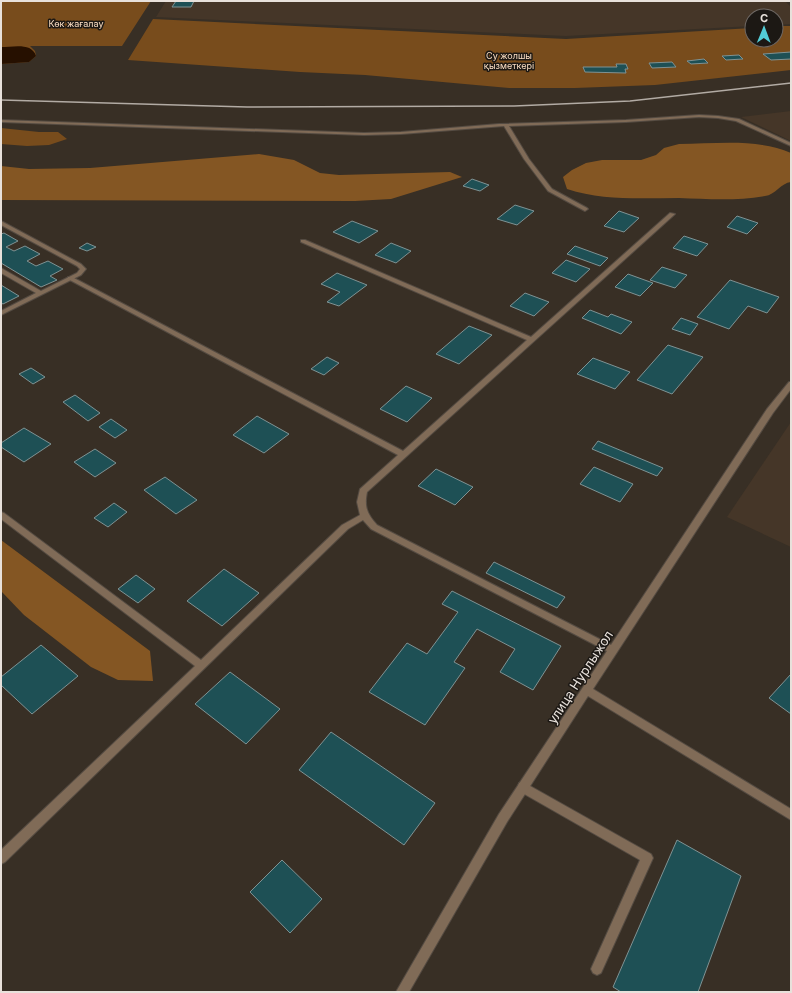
<svg xmlns="http://www.w3.org/2000/svg" width="792" height="993" font-family="Inter,sans-serif">
  <style>
    .built { fill: #453628 }
    .green { fill: #784c1c }
    .forest { fill: #845623 }
    .water { fill: #261000 }
    .building { fill: #1e5055; stroke: #7f9293 }
    .lines { fill: none; stroke-linecap: round; stroke-linejoin: round }
    .service-casing { stroke: #544b42; stroke-width: 2 }
    .minor-casing { stroke: #544b42; stroke-width: 2 }
    .service { fill: #806b57; fill-rule: evenodd }
    .minor { fill: #806b57; fill-rule: evenodd }
    .rail { stroke: #b2aba4; stroke-width: 1.5 }
    .labels { text-anchor: middle; stroke-width: 3; stroke-linejoin: round; paint-order: stroke }
    .far-park-label { font-size: 9px; fill: #fbdec3; stroke: #1c1814 }
    .near-street-label { font-size: 13px; fill: #e8e1db; stroke: #1c1814 }
  </style>
  <rect width="100%" height="100%" fill="#382f25"/>
  <g class="built">
    <path d="M 166,1 L 785,1 L 791,7 L 791,24 L 776,25 L 776,16 L 752,16 L 752,26 L 566,36 L 156,17 Z"/>
    <path d="M 791,111 L 791,141 L 741,117 Z"/>
    <path d="M 791,422 L 791,547 L 727,517 Z"/>
  </g>
  <g class="green">
    <path d="M 1,1 L 151,1 L 122,46 L 30,46 L 35,51 L 36,56 L 29,62 L 1,64 Z"/>
    <path d="M 153,19 L 566,39 L 752,28 L 752,40 L 776,40 L 776,26 L 791,26 L 791,70 L 655,85 L 575,88 L 509,88 L 365,75 L 300,72 L 128,60 Z"/>
    <path d="M 1,128 L 39,132 L 58,132 L 67,139 L 49,145 L 27,146 L 1,144 Z"/>
  </g>
  <g class="forest">
    <path d="M 679,144 C 715,144 757,138 791,153 L 791,182 C 781,183 775,195 765,196 C 737,201 707,199 679,198 C 642,198 603,201 567,189 L 563,177 L 572,170 L 586,163 L 602,160 L 641,160 L 656,155 L 664,148 Z"/>
    <path d="M 259,154 L 294,160 L 320,173 L 339,175 L 450,172 L 462,177 L 391,199 L 355,201 L 1,200 L 1,166 L 29,169 L 90,168 Z"/>
    <path d="M 1,540 L 150,651 L 153,681 L 118,680 L 91,667 L 24,615 L 1,591 Z"/>
  </g>
  <path class="water" d="M 1,47 C 13,47 32,42 36,56 L 29,62 L 1,64 Z"/>
  <g class="building">
    <path d="M 176,1 L 194,1 L 191,7 L 172,7 Z"/>
    <path d="M 791,52 L 791,59 L 771,60 L 763,54 Z"/>
    <path d="M 739,55 L 743,59 L 726,60 L 722,56 Z"/>
    <path d="M 704,59 L 708,63 L 691,64 L 687,61 Z"/>
    <path d="M 672,62 L 676,67 L 652,68 L 649,63 Z"/>
    <path d="M 616,64 L 626,64 L 628,69 L 625,69 L 626,73 L 585,72 L 583,67 L 617,67 Z"/>
    <path d="M 472,179 L 489,185 L 480,191 L 463,186 Z"/>
    <path d="M 515,205 L 534,211 L 517,225 L 497,219 Z"/>
    <path d="M 619,211 L 639,218 L 624,232 L 604,226 Z"/>
    <path d="M 737,216 L 758,223 L 747,234 L 727,227 Z"/>
    <path d="M 352,221 L 378,231 L 359,243 L 333,232 Z"/>
    <path d="M 4,233 L 18,241 L 6,247 L 14,251 L 25,246 L 40,254 L 27,261 L 36,266 L 48,261 L 63,269 L 50,276 L 57,280 L 41,287 L 1,263 L 1,234 Z"/>
    <path d="M 684,236 L 708,244 L 697,256 L 673,248 Z"/>
    <path d="M 87,243 L 96,247 L 87,251 L 79,248 Z"/>
    <path d="M 391,243 L 411,251 L 396,263 L 375,255 Z"/>
    <path d="M 575,246 L 608,258 L 600,266 L 567,254 Z"/>
    <path d="M 566,260 L 590,269 L 576,282 L 552,273 Z"/>
    <path d="M 662,267 L 687,275 L 675,288 L 650,280 Z"/>
    <path d="M 337,273 L 367,285 L 339,306 L 327,302 L 340,292 L 321,284 Z"/>
    <path d="M 628,274 L 653,283 L 640,296 L 615,287 Z"/>
    <path d="M 730,280 L 779,297 L 767,313 L 748,306 L 729,329 L 697,317 Z"/>
    <path d="M 1,285 L 19,296 L 3,304 L 1,303 Z"/>
    <path d="M 525,293 L 549,302 L 534,316 L 510,306 Z"/>
    <path d="M 590,310 L 608,317 L 611,314 L 632,322 L 621,334 L 582,318 Z"/>
    <path d="M 681,318 L 698,324 L 690,335 L 672,329 Z"/>
    <path d="M 469,326 L 492,335 L 459,364 L 436,354 Z"/>
    <path d="M 668,345 L 703,357 L 672,394 L 637,380 Z"/>
    <path d="M 327,357 L 339,363 L 324,375 L 311,369 Z"/>
    <path d="M 593,358 L 630,372 L 615,389 L 577,374 Z"/>
    <path d="M 31,368 L 45,377 L 33,384 L 19,374 Z"/>
    <path d="M 406,386 L 432,398 L 407,422 L 380,409 Z"/>
    <path d="M 75,395 L 100,413 L 88,421 L 63,402 Z"/>
    <path d="M 257,416 L 289,434 L 264,453 L 233,435 Z"/>
    <path d="M 111,419 L 127,430 L 115,438 L 99,427 Z"/>
    <path d="M 24,428 L 51,444 L 24,462 L 1,447 L 1,443 Z"/>
    <path d="M 598,441 L 663,468 L 657,476 L 592,449 Z"/>
    <path d="M 95,449 L 116,463 L 95,477 L 74,462 Z"/>
    <path d="M 594,467 L 633,484 L 620,502 L 580,484 Z"/>
    <path d="M 436,469 L 473,487 L 455,505 L 418,486 Z"/>
    <path d="M 165,477 L 197,500 L 176,514 L 144,490 Z"/>
    <path d="M 114,503 L 127,512 L 108,527 L 94,518 Z"/>
    <path d="M 494,562 L 565,597 L 557,608 L 486,573 Z"/>
    <path d="M 224,569 L 259,593 L 222,626 L 187,601 Z"/>
    <path d="M 136,575 L 155,589 L 138,603 L 118,589 Z"/>
    <path d="M 452,591 L 561,646 L 533,690 L 500,672 L 515,649 L 477,629 L 454,662 L 465,668 L 425,725 L 369,692 L 407,643 L 427,654 L 458,612 L 442,604 Z"/>
    <path d="M 41,645 L 78,676 L 32,714 L 1,685 L 1,677 Z"/>
    <path d="M 230,672 L 280,709 L 246,744 L 195,704 Z"/>
    <path d="M 791,674 L 791,714 L 769,698 Z"/>
    <path d="M 331,732 L 435,803 L 404,845 L 299,770 Z"/>
    <path d="M 677,840 L 741,876 L 698,992 L 621,992 L 613,987 Z"/>
    <path d="M 282,860 L 322,899 L 290,933 L 250,892 Z"/>
  </g>
  <g class="lines">
    <defs>
      <g id="service">
        <path d="M 699,115 L 718,116 L 739,119 L 791,143 L 791,146 L 736,121 L 718,118 L 699,117 L 626,122 L 509,126 L 529,159 L 552,189 L 587,208 L 588,209 L 585,211 L 548,191 L 524,159 L 504,126 L 401,134 L 364,135 L 1,122 L 1,120 L 364,133 L 401,132 L 499,124 L 626,120 Z"/>
        <path d="M 1,221 L 81,264 L 86,269 L 81,275 L 1,315 L 1,311 L 36,293 L 1,273 L 1,268 L 41,291 L 77,273 L 80,269 L 77,266 L 1,225 Z"/>
        <path d="M 523,782 L 651,854 L 653,858 L 601,973 L 597,975 L 593,973 L 591,969 L 640,860 L 519,791 L 518,787 L 519,783 Z"/>
      </g>
      <path id="minor" d="M 670,213 L 675,214 L 367,492 C 364,507 367,514 377,525 L 611,645 L 767,409 L 789,382 L 791,382 L 791,389 L 773,413 L 593,689 L 791,809 L 791,820 L 588,696 L 507,822 L 409,992 L 396,992 L 499,814 L 607,651 L 371,529 L 363,520 L 348,529 L 5,862 L 1,864 L 1,850 L 195,666 L 1,519 L 1,512 L 4,513 L 201,660 L 342,525 L 360,515 L 357,502 L 360,489 L 398,455 L 68,279 L 68,277 L 72,277 L 403,451 L 527,340 L 301,242 L 301,240 L 305,240 L 531,337 Z"/>
    </defs>
    <use href="#service" class="service-casing"/>
    <use href="#minor" class="minor-casing"/>
    <use href="#service" class="service"/>
    <use href="#minor" class="minor"/>
    <path class="rail" d="M 1,100 L 247,107 L 514,106 L 630,101 L 791,83"/>
  </g>
  <g class="labels">
    <g class="far-park-label">
      <text x="76" y="27">Көк жағалау</text>
      <text x="509" y="59">Су жолшы<tspan x="509" dy="10">қызметкері</tspan></text>
    </g>
    <g class="near-street-label">
      <text transform="translate(580 677) rotate(-57)" y="5">улица Нурлыжол</text>
    </g>
  </g>
  <rect width="792" height="993" fill="none" stroke="#e8e1db" stroke-width="4"/>
  <g transform="translate(764 28) rotate(1)"><circle r="19" fill="#1c1814" stroke="#6e6864"/>
  <path d="M0-3L7 15L0 10L-7 15Z" fill="#52ccd6"/>
  <text y="-6" font-size="11" font-weight="bold" text-anchor="middle" fill="#e8e1db">С</text>
  </g>
</svg>
